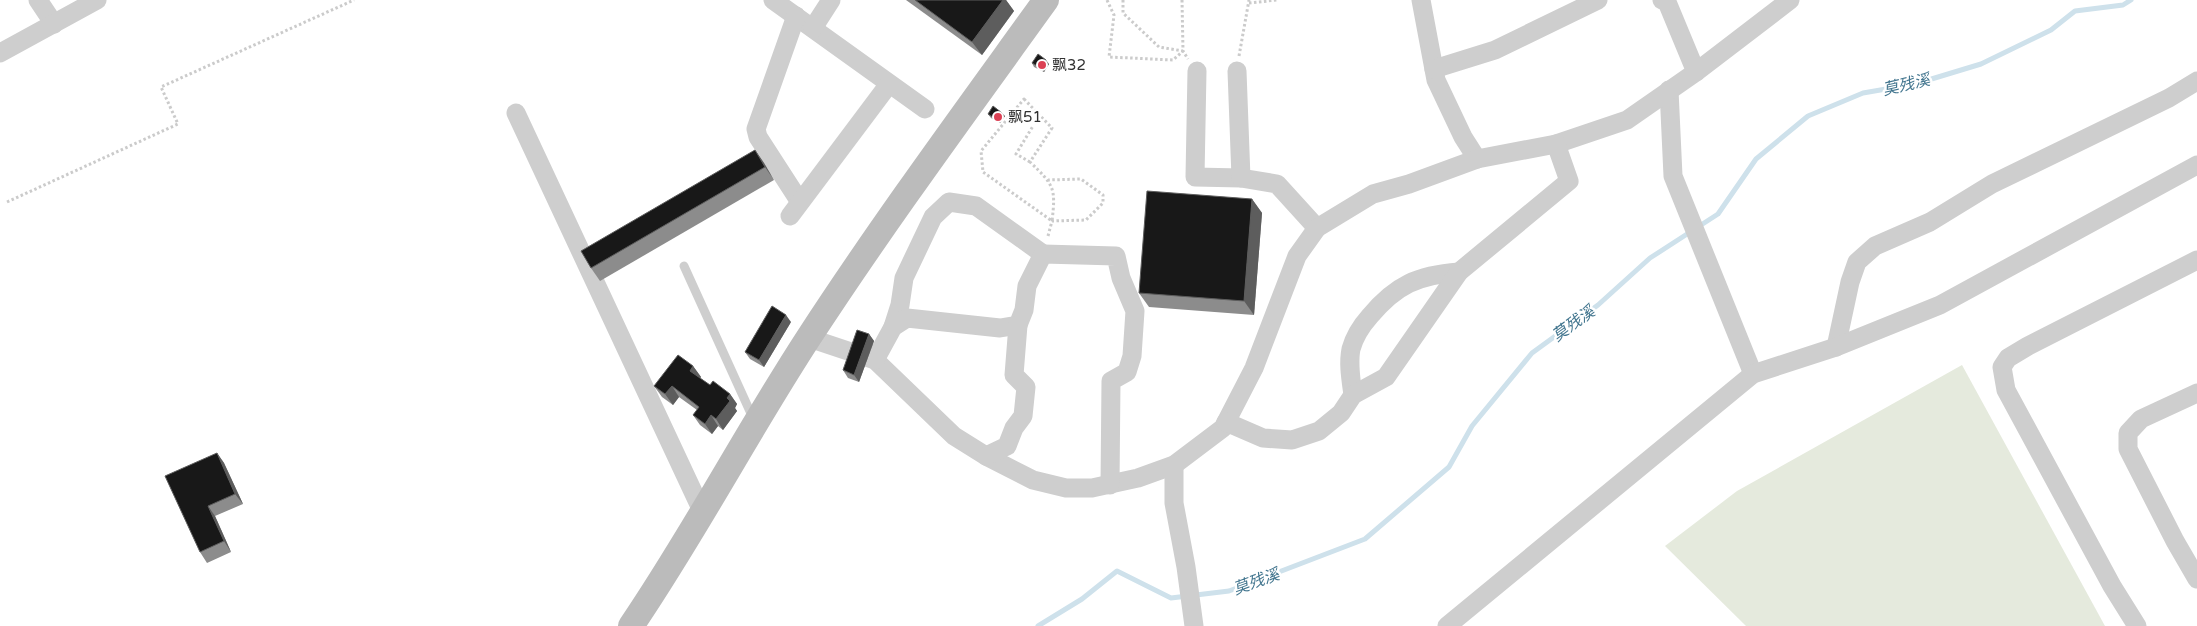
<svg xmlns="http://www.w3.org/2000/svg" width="2197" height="626" font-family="'Varela Round','Noto Sans SC',sans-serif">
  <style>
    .green { fill: #e5eadd }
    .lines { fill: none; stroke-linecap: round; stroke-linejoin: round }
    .stream { stroke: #cee1eb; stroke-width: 5 }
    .path { stroke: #cbcbcb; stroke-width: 3; stroke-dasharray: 2.5 2.5; stroke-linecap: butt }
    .lane { stroke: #cecece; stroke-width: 9 }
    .street { stroke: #cecece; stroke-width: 19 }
    .secondary { stroke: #bbb; stroke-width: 26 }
    .wall { fill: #8c8c8c }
    .shaded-wall { fill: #5d5d5d }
    .building { fill: #181818; stroke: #5d5d5d }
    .poi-dot { fill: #db4054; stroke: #fff; stroke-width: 2 }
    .labels { text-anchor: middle; stroke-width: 5; stroke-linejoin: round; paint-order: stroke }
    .poi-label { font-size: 15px; fill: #313131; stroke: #fff; text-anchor: start }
    .water-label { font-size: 16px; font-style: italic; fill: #43768f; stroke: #fff }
  </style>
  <rect width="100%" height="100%" fill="#fff"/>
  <path class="green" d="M 1962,365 L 2105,626 L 1746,626 L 1665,546 L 1737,491 Z"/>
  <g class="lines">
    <path class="stream" d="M 1038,626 L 1082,599 L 1117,571 L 1171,598 L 1229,591 L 1365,539 L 1449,467 L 1472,426 L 1532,353 L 1598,305 L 1650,258 L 1718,214 L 1756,159 L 1808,116 L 1863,93 L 1915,84 L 1981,64 L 2051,30 L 2075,11 L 2123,5 L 2131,0"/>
    <g class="path">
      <path d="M 1107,0 L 1114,15 L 1109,57 L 1173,60 L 1183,51"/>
      <path d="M 1123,0 L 1123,13 L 1159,47 L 1183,51"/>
      <path d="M 1182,0 L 1183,51 L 1188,59"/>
      <path d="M 1249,3 L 1277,0"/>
      <path d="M 1239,56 L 1249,0"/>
      <path d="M 1024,99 L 1052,128 L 1030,162 C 1054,185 1056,188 1052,221 L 983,172 L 981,151 Z"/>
      <path d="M 1030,162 L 1016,154 L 1033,126"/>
      <path d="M 7,202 L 178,124 L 161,87 L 354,0"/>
      <path d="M 1048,236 L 1052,221 L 1086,220 L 1103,203 L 1103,195 L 1081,179 L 1048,180"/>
    </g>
    <path class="lane" d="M 684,266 L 753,418"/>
    <g class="street">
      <path d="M 38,0 L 54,24"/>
      <path d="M 773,0 L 925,109"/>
      <path d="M 1421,0 L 1436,80 L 1463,137 L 1477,159"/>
      <path d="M 1662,0 L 1667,2 L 1696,72"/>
      <path d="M 796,16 L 756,129 L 758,137 L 800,202"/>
      <path d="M 813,28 L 831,0"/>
      <path d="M 0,53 L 97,0"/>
      <path d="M 1434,69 L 1495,50 L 1598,0"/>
      <path d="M 1197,71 L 1195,177 L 1241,178"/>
      <path d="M 1237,71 L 1241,178 L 1277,184 L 1317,228"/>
      <path d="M 1669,90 L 1673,176 L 1753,374"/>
      <path d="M 516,113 L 703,513"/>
      <path d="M 790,216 L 889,84"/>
      <path d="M 893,327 L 900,305 L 904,278 L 933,217 L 949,202 L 976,206 L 1043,254"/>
      <path d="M 809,338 L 875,360 L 954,436 L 986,456 L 1033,480 L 1066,488 L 1092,488 L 1138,478 L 1174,465 L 1223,428 L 1254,368 L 1297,256 L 1317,228 L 1373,194 L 1409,184 L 1477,159 L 1556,144 L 1627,120 L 1696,72 L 1790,0"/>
      <path d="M 1836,347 L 1850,282 L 1857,262 L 1875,246 L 1930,222 L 1992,184 L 2169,98 L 2197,81"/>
      <path d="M 875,360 L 893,327 L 907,318 L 1000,328 L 1018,325 L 1024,310 L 1027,286 L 1043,254 L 1116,256 L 1121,278 L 1135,311 L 1132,356 L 1127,372 L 1111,381 L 1110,485"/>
      <path d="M 2197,393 L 2141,419 L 2128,433 L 2128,449 L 2175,541 L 2197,579"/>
      <path d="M 1353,395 C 1351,380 1348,364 1351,349 C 1354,338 1362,325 1370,316 C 1396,285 1418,275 1459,272"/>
      <path d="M 1226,422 L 1263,438 L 1292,440 L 1319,431 L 1341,413 L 1353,395 L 1386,377 L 1459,272 L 1569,181 L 1556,144"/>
      <path d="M 986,456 L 1007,446 L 1014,428 L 1023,416 L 1026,387 L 1014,375 L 1018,325"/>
      <path d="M 1174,465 L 1174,503 L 1186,567 L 1194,626"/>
      <path d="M 1447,626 L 1753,374 L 1836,347 L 1940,305 L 2197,165"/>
      <path d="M 2137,626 L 2112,586 L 2006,390 L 2002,367 L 2008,358 L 2028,346 L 2197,260"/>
    </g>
    <path class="secondary" d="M 631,626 C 695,532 747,432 809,337 C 884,222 966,111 1046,0"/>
  </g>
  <g class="wall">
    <path d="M 906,0 L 1006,0 L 1014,11 L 982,55 Z"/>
    <path d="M 1032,63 L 1049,64 L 1044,72 L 1034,67 Z"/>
    <path d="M 988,114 L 1005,116 L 1000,123 L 991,118 Z"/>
    <path d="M 755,150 L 764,163 L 774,180 L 600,281 L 591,268 Z"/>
    <path d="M 1252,199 L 1262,213 L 1254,315 L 1149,307 L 1139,293 Z"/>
    <path d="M 791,322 L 764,367 L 750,359 L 745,352 Z"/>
    <path d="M 869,334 L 874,341 L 859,382 L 848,378 L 843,370 Z"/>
    <path d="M 693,366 L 701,377 L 700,378 L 710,385 L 730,394 L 737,404 L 735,408 L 737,411 L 723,430 L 718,426 L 712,434 L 700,425 L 693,415 L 697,410 L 679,397 L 673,405 L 662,397 L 654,386 Z"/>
    <path d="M 217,453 L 224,463 L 243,504 L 215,516 L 231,552 L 207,563 L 200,552 Z"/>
  </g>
  <g class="shaded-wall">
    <path d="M 1003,0 L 1006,0 L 1014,11 L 982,55 L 972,42 Z"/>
    <path d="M 1046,60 L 1049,64 L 1044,72 L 1041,68 Z"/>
    <path d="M 1002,113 L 1005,116 L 1000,123 L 997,120 Z"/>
    <path d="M 755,150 L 764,163 L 774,180 L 765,167 Z"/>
    <path d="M 1252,199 L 1262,213 L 1254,315 L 1244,301 Z"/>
    <path d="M 786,315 L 791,322 L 764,367 L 759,360 Z"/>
    <path d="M 869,334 L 874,341 L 859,382 L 854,375 Z"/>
    <path d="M 693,366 L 701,377 L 698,381 L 690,371 Z"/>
    <path d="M 672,386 L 679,397 L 673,405 L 665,394 Z"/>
    <path d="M 730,394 L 737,404 L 735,408 L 737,411 L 723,430 L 716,419 L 727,398 Z"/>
    <path d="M 711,415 L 718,426 L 712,434 L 705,424 Z"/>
    <path d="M 217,453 L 224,463 L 243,504 L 235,494 Z"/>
    <path d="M 208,506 L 215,516 L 231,552 L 224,541 Z"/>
  </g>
  <g class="building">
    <path d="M 915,0 L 1003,0 L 972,42 Z"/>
    <path d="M 1038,54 L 1046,60 L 1041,68 L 1032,63 Z"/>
    <path d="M 993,106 L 1002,113 L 997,120 L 988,114 Z"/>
    <path d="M 755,150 L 765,167 L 591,268 L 581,251 Z"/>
    <path d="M 1147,191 L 1252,199 L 1244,301 L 1139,293 Z"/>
    <path d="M 772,306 L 786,315 L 759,360 L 745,352 Z"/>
    <path d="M 857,330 L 869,334 L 854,375 L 843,370 Z"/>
    <path d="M 678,355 L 693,366 L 690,371 L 710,385 L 713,381 L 730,394 L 727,398 L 730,401 L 716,419 L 711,415 L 705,424 L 693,415 L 699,407 L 672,386 L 665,394 L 654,386 Z"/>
    <path d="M 217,453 L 235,494 L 208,506 L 224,541 L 200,552 L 165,476 Z"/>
  </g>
  <g class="poi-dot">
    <circle cx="1042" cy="65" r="5"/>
    <circle cx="998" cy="117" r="5"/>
  </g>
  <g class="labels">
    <g class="poi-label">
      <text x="1052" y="70">飘32</text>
      <text x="1008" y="122">飘51</text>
    </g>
    <g class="water-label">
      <text transform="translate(1906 84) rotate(-13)" y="6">莫残溪</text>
      <text transform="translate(1573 323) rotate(-36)" y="6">莫残溪</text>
      <text transform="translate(1256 581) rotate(-20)" y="6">莫残溪</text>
    </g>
  </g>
</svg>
